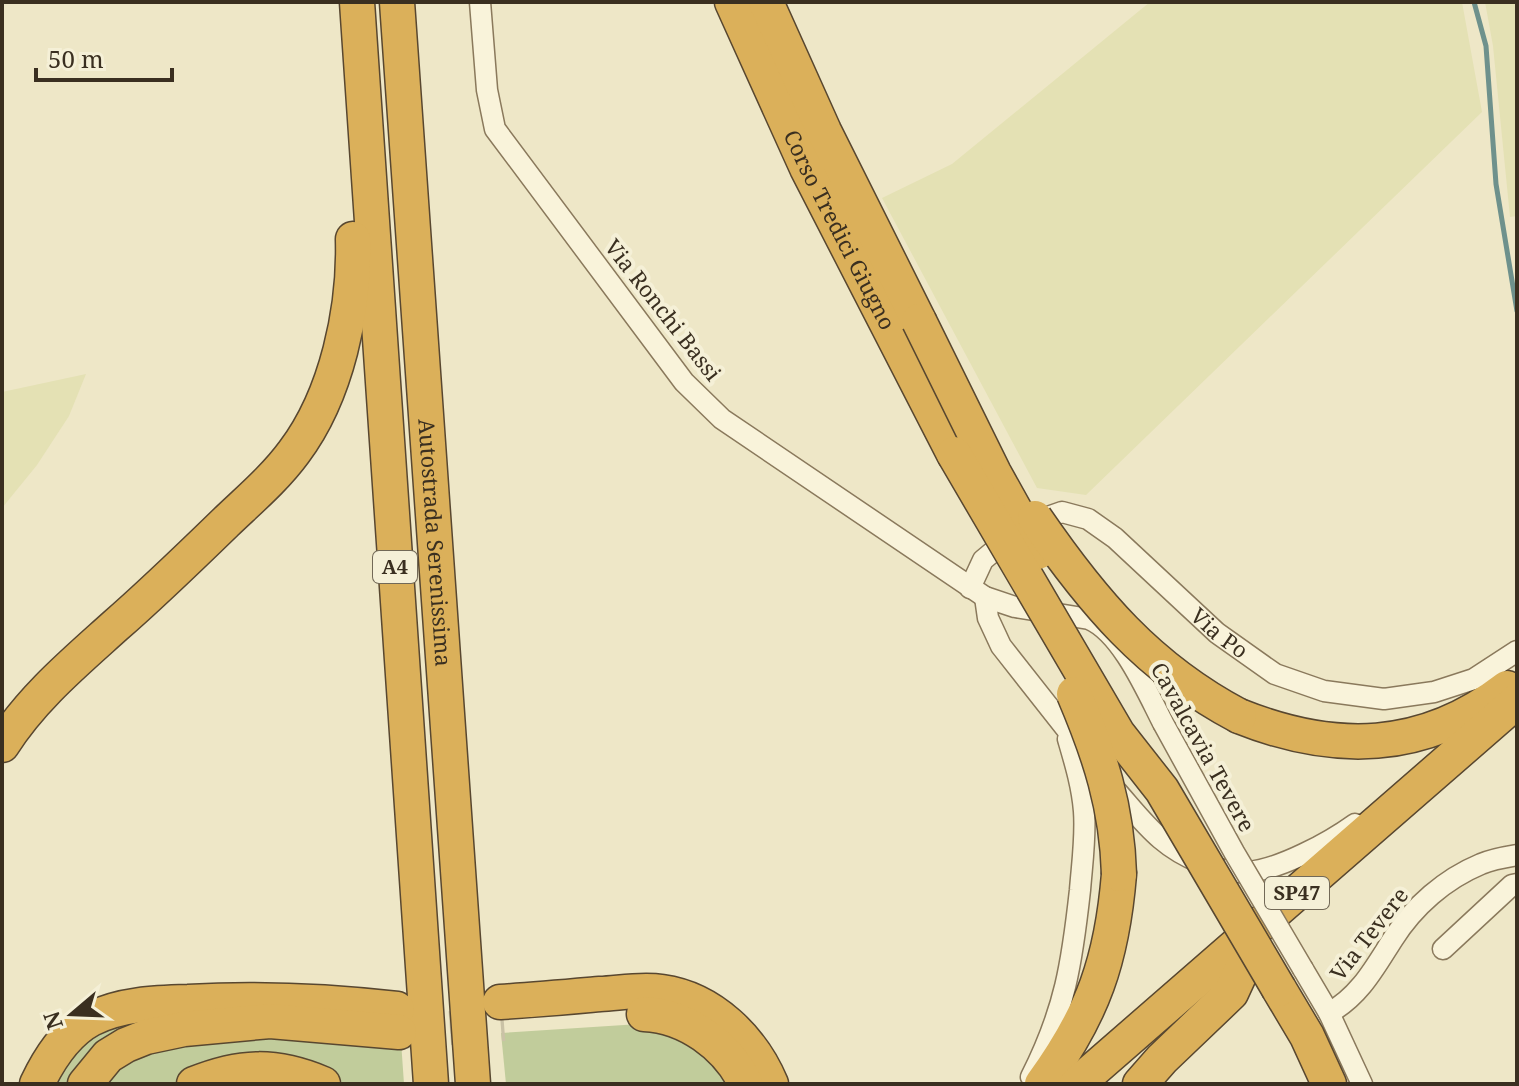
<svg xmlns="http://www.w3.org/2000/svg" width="1519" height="1086" font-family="'Noto Serif',serif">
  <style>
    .farmland { fill: #e4e1b4 }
    .green { fill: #c1cc9b }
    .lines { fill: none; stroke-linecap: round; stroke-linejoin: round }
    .stream { stroke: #6e918c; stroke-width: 5 }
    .highway-tunnel { stroke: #cac2a6; stroke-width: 34; stroke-dasharray: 34 17; stroke-linecap: butt }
    .street-casing { stroke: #8a795c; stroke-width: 23 }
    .highway-casing { stroke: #584730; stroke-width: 37 }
    .street { stroke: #f9f3da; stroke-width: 20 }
    .highway { stroke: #dbb05a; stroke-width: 34 }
    .street-bridge-casing { stroke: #8a795c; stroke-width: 23; stroke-linecap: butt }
    .highway-bridge-casing { stroke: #584730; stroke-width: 37; stroke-linecap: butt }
    .street-bridge { stroke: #f9f3da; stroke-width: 20 }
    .highway-bridge { stroke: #dbb05a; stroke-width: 34 }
    .labels { text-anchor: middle; stroke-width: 8; stroke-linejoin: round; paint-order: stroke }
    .shield { fill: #f5f0d7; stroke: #726957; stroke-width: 2 }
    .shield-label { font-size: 20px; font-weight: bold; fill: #3a2f20 }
    .street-label { font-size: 22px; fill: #3a2f20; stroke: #f5f0d7 }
  </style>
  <rect width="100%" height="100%" fill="#eee7c7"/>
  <g class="farmland">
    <path d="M 1150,2 L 1462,2 L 1482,112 L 1086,495 L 1037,488 L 882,198 L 952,164 Z"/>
    <path d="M 1485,2 L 1517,2 L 1517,216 L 1510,217 L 1493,46 Z"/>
    <path d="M 86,374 L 69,416 L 37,465 L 2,508 L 2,392 Z"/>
  </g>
  <g class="green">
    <path d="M 152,1014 L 70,1084 L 47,1084 L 88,1031 Z"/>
    <path d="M 655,1023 L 676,1031 L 734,1084 L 506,1084 L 501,1033 Z"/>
    <path d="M 260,1032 L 401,1041 L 404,1084 L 346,1084 L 314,1069 L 200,1070 L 174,1084 L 94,1084 L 120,1058 Z"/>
  </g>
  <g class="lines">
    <path class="stream" d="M 1474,2 L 1486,46 L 1496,184 L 1517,311"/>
    <path class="highway-tunnel" d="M 399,1032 L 504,1024"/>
    <defs>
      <g id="street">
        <path d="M 480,2 L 487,90 L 495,129 L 684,382 L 722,419 L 985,597 L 1015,607 L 1089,619 C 1122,633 1147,692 1163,723"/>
        <path id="s1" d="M 970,588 L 983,560 L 1025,525 L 1062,512 L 1088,519 L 1115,538 L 1217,633 L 1275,674 L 1324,691 L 1384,699 L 1434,692 L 1474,679 L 1517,651"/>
        <path d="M 985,597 L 988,618 L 1001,646 L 1090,759"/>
        <path d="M 1110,784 C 1127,802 1142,823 1161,839 C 1182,857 1219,874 1247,872 C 1279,870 1330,842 1355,824"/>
        <path d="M 1443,949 L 1512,885 L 1517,884"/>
        <path d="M 1303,969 L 1329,1013 L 1362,1084"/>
        <path d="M 1329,1013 C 1360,996 1375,967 1393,939 C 1414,906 1445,879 1481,864 C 1492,859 1505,857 1517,855"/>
        <path d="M 1031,1077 C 1065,1010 1072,963 1080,890 C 1082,864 1086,837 1084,811 C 1082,786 1075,763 1068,739"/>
      </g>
      <g id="highway">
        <path d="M 357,2 L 431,1084"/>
        <path id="s2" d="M 397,2 L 473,1084"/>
        <path id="s3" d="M 732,2 L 807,168 L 954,454"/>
        <path d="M 766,2 L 824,131 L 919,321"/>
        <path d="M 1239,716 C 1334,754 1423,753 1507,688"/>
        <path d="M 2,745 C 32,698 74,663 115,626 C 153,593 190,557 226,522 C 249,500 275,478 294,452 C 337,395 355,309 353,239"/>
        <path d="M 1279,989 L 1307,1036 L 1329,1084"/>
        <path d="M 500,1002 C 533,1000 566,997 600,994 C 620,993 641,989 662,992 C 712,999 752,1039 771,1084"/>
        <path d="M 644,1014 C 687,1016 726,1045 745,1082"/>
        <path d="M 37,1084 C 49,1059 65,1033 91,1019 C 121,1004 155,1003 188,1002 C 258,998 327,1001 397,1009"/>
        <path d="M 85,1084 L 108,1056 L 126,1045 L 146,1037 L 184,1029 L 270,1021 L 399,1032"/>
        <path d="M 194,1084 C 241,1065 276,1064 323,1084"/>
        <path d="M 1042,1084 C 1093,1014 1112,960 1119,874"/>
        <path d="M 1077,1084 L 1517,701"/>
        <path d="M 1140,1084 L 1162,1059 L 1231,993 L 1243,967"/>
      </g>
    </defs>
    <use href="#street" class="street-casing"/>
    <use href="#highway" class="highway-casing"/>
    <use href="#street" class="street"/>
    <use href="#highway" class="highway"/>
    <defs>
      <path id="street-bridge" d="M 1163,723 L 1234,852 L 1303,969"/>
      <g id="highway-bridge">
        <path d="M 919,321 L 994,473 L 1038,552"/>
        <path d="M 954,454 L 1118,734 L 1162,790 L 1279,989"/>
        <path d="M 1035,518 C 1092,601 1148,668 1239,716"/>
        <path d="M 1074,694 C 1100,755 1117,807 1119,874"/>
      </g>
    </defs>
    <use href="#street-bridge" class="street-bridge-casing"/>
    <use href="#highway-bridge" class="highway-bridge-casing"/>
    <use href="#street-bridge" class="street-bridge"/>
    <use href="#highway-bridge" class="highway-bridge"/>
  </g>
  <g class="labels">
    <g class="shield">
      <rect x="373" y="551" width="44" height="32" rx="6"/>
      <rect x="1265" y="877" width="64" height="32" rx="6"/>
    </g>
    <g class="shield-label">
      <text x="395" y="574">A4</text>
      <text x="1297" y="900">SP47</text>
    </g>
    <g class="street-label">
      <text dy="8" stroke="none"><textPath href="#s3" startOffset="252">Corso Tredici Giugno</textPath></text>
      <text transform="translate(663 310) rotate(52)" y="8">Via Ronchi Bassi</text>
      <text dy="8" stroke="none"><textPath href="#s2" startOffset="542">Autostrada Serenissima</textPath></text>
      <text dy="8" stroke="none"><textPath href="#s1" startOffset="326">Via Po</textPath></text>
      <text transform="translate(1203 747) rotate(61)" y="8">Cavalcavia Tevere</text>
      <text transform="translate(1369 934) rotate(-52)" y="8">Via Tevere</text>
    </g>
  </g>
  <rect width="1519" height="1086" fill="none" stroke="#3a2f20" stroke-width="8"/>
  <g transform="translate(72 1014) rotate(251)" stroke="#f5f0d7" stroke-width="6" paint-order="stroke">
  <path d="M0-6L14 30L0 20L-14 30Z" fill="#3a2f20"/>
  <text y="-12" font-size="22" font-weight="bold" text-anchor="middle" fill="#3a2f20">N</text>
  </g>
  <path d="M36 68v12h136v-12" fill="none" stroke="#3a2f20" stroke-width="4"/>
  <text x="48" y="68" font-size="24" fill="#3a2f20" stroke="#f5f0d7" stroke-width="6" paint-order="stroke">50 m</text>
</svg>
